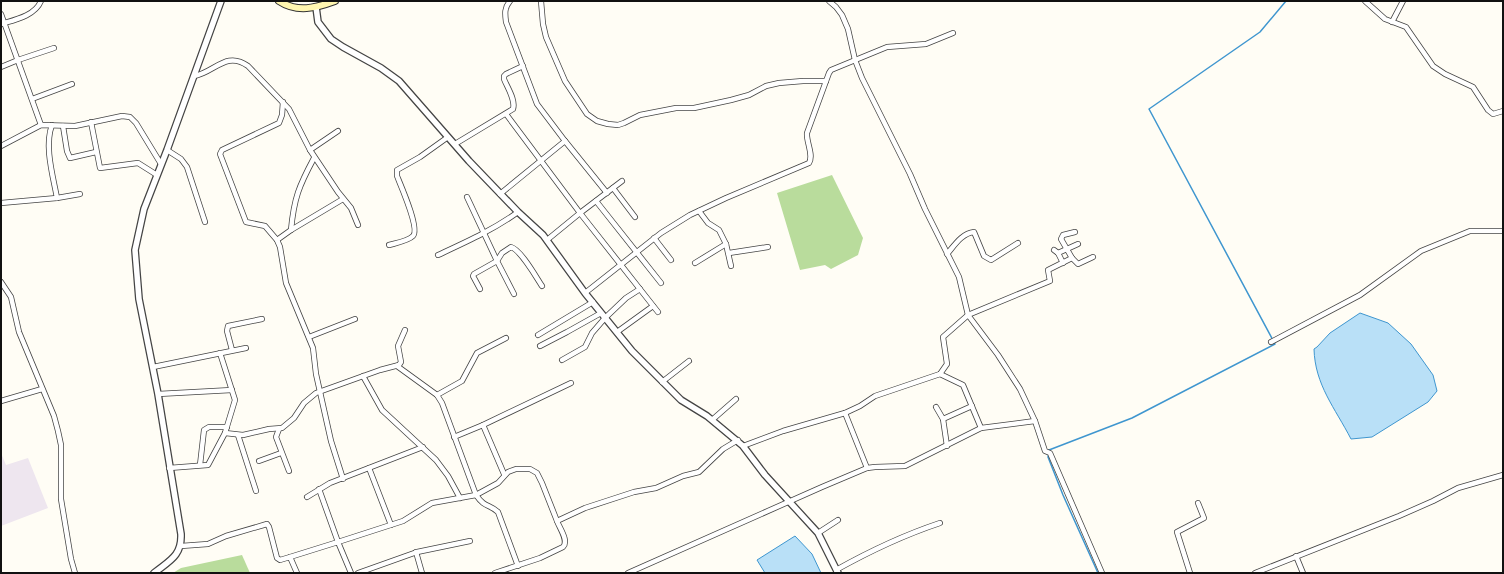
<svg xmlns="http://www.w3.org/2000/svg" width="1504" height="574" font-family="'Times New Roman',serif">
  <style>
    .industrial { fill: #eee6ef }
    .forest { fill: #b9dc9c }
    .water { fill: #b9e0f7; stroke: #3f96cf }
    .lines { fill: none; stroke-linecap: round; stroke-linejoin: round }
    .stream { stroke: #3f96cf; stroke-width: 1.5 }
    .minor-casing { stroke: #444; stroke-width: 6 }
    .tertiary-casing { stroke: #444; stroke-width: 8 }
    .secondary-casing { stroke: #333; stroke-width: 8 }
    .minor { stroke: #fff; stroke-width: 4.5 }
    .tertiary { stroke: #fff; stroke-width: 5.5 }
    .secondary { stroke: #fff6b0; stroke-width: 6 }
  </style>
  <rect width="100%" height="100%" fill="#fffdf5"/>
  <path class="industrial" d="M 1,453 L 6,465 L 28,458 L 48,508 L 1,526 Z"/>
  <g class="forest">
    <path d="M 832,175 L 863,238 L 858,255 L 831,269 L 825,265 L 800,270 L 777,193 Z"/>
    <path d="M 242,555 L 250,573 L 173,573 L 181,568 Z"/>
  </g>
  <g class="water">
    <path d="M 1360,313 L 1388,323 L 1411,344 L 1433,375 L 1437,391 L 1428,402 L 1372,437 L 1351,439 C 1335,408 1315,385 1314,349 L 1317,347 L 1330,333 Z"/>
    <path d="M 795,536 L 812,554 L 821,573 L 765,573 L 757,560 Z"/>
  </g>
  <g class="lines">
    <path class="stream" d="M 1098,573 L 1063,495 L 1048,457 L 1049,450 L 1132,418 L 1275,344 L 1149,109 L 1260,32 L 1286,1"/>
    <defs>
      <g id="minor">
        <path d="M 510,1 C 504,8 505,14 506,22 L 537,104 L 565,141"/>
        <path d="M 541,1 L 543,24 L 546,37 L 565,81 L 587,114 L 597,121 L 608,124 L 618,125 L 624,123 L 640,115 L 676,108 L 694,108 L 731,100 L 749,95 L 766,86 L 779,83 L 803,81 L 826,81"/>
        <path d="M 829,1 L 836,7 L 842,15 L 848,29 L 855,60 L 862,78 L 910,174 L 925,209 L 959,277 L 968,315 L 998,355 L 1020,389 L 1035,421 L 1045,451 L 1050,453 L 1102,573"/>
        <path d="M 1365,1 L 1385,19 L 1406,27 L 1433,66 L 1445,74 L 1473,87 L 1488,110 L 1493,114 L 1503,111"/>
        <path d="M 1,14 L 41,125"/>
        <path d="M 1392,22 L 1403,1"/>
        <path d="M 1,24 C 14,20 35,16 41,1"/>
        <path d="M 1,67 L 18,60 L 54,48"/>
        <path d="M 194,76 C 214,73 226,50 248,66 L 289,109 L 310,150 L 338,192 L 351,208 L 358,225"/>
        <path d="M 32,99 L 72,84"/>
        <path d="M 283,102 L 282,115 L 279,123 L 222,150 L 220,154 L 246,222 L 265,226 L 277,240 L 280,247 L 286,283 L 313,348 L 316,374 L 331,441 L 343,479"/>
        <path d="M 506,114 L 580,213 L 547,240"/>
        <path d="M 91,122 L 100,168 L 138,163 L 157,175"/>
        <path d="M 52,125 C 44,146 53,176 57,198"/>
        <path d="M 63,126 L 67,151 L 70,158 L 96,152"/>
        <path d="M 455,144 L 513,109 C 516,100 507,87 504,79 L 504,76 L 506,74 L 523,66"/>
        <path d="M 1,146 L 41,125 L 75,126 L 122,116 L 130,117 L 136,123 L 161,164"/>
        <path d="M 167,150 L 181,159 L 187,167 L 205,222"/>
        <path d="M 310,150 L 338,131"/>
        <path d="M 622,181 L 580,213 L 658,312"/>
        <path d="M 613,188 L 635,217"/>
        <path d="M 500,194 L 565,141 L 607,193"/>
        <path d="M 467,197 L 497,261 L 514,294"/>
        <path d="M 596,201 L 661,283"/>
        <path d="M 1,203 L 57,198 L 80,194"/>
        <path d="M 699,211 L 708,223 L 719,230 L 726,244 L 731,266"/>
        <path d="M 291,230 C 294,198 299,186 314,158"/>
        <path d="M 654,238 L 671,260"/>
        <path d="M 277,240 L 291,230 L 343,199"/>
        <path d="M 389,245 C 396,243 408,241 413,236 C 420,229 401,186 397,176 L 397,170 L 420,157 L 448,137"/>
        <path d="M 1054,250 L 1058,253 L 1063,263"/>
        <path d="M 729,253 L 768,247"/>
        <path d="M 1058,253 L 1078,244"/>
        <path d="M 947,254 C 954,246 962,233 974,232 L 984,256 L 991,260 L 1018,243"/>
        <path d="M 438,255 C 466,242 493,230 518,212"/>
        <path d="M 1072,258 L 1061,239 L 1063,235 L 1075,232"/>
        <path d="M 695,263 L 726,244"/>
        <path d="M 1,282 L 11,297 L 19,332 L 54,416 L 58,431 L 61,445 L 61,499 L 71,559 L 75,573"/>
        <path d="M 480,289 L 473,276 L 474,274 L 497,261 L 502,253 L 511,247 C 521,250 536,277 542,286"/>
        <path d="M 585,293 L 661,233 L 690,215 L 726,198 L 809,163 C 814,155 806,142 807,133 L 829,73 L 831,70 L 887,47 L 926,44 L 953,33"/>
        <path d="M 617,332 L 653,306"/>
        <path d="M 538,335 L 593,302"/>
        <path d="M 309,337 L 355,319"/>
        <path d="M 1271,342 L 1360,295 L 1421,251 L 1470,231 L 1503,231"/>
        <path d="M 540,346 L 567,332 L 601,313"/>
        <path d="M 232,350 L 227,331 L 228,326 L 262,319"/>
        <path d="M 562,360 L 585,347 L 592,333 L 605,318 L 626,298 L 640,289"/>
        <path d="M 397,366 L 437,395"/>
        <path d="M 153,367 L 246,348"/>
        <path d="M 940,374 L 963,385 L 981,428"/>
        <path d="M 363,376 L 382,410 L 436,460 L 448,476 L 460,498"/>
        <path d="M 662,382 L 689,361"/>
        <path d="M 158,394 L 232,390"/>
        <path d="M 1,401 L 42,389"/>
        <path d="M 936,407 L 943,419 L 947,446"/>
        <path d="M 845,413 L 867,468"/>
        <path d="M 943,419 L 972,406"/>
        <path d="M 712,420 L 736,399"/>
        <path d="M 483,425 L 571,383"/>
        <path d="M 279,429 L 276,437 L 289,471"/>
        <path d="M 225,433 L 243,435 L 269,429 L 282,428 L 294,418 L 304,403 L 316,393 L 380,370 L 399,365 L 401,362 L 398,346 L 405,330"/>
        <path d="M 238,435 L 256,491"/>
        <path d="M 454,437 L 483,425 L 504,474"/>
        <path d="M 743,446 L 783,431 L 845,413 L 860,406 L 875,396 L 940,374 L 947,364 L 943,337 L 968,315 L 1050,281 L 1048,270 L 1072,258 L 1078,264 L 1093,257"/>
        <path d="M 259,461 L 281,453"/>
        <path d="M 200,465 L 204,430 L 209,427 L 227,427"/>
        <path d="M 169,468 L 208,465 L 225,433 L 235,400 L 220,353"/>
        <path d="M 369,468 L 391,525"/>
        <path d="M 319,489 L 338,542 L 403,521 L 432,503 L 476,495 L 442,403 L 437,395 L 462,381 L 477,353 L 506,338"/>
        <path d="M 307,497 L 330,483 L 423,447"/>
        <path d="M 818,533 L 838,520"/>
        <path d="M 181,546 L 208,544 L 226,536 L 267,524 L 269,527 L 277,558 L 280,560 L 290,557 L 297,573"/>
        <path d="M 416,552 L 422,573"/>
        <path d="M 1296,556 L 1303,573"/>
        <path d="M 290,557 L 338,542 L 351,573"/>
        <path d="M 518,566 L 498,512 C 489,504 485,508 476,495 L 498,483 L 508,472 L 516,469 L 530,469 L 537,473 L 542,483 L 557,521"/>
        <path d="M 836,570 C 870,551 904,535 940,523"/>
        <path d="M 358,573 L 417,552 L 470,541"/>
        <path d="M 495,573 L 540,558 L 563,547 C 569,541 560,529 557,521 L 585,508 L 634,492 L 656,488 L 683,476 L 699,472 L 723,449 L 738,440"/>
        <path d="M 628,573 L 822,487 L 867,468 L 875,467 L 905,466 L 981,428 L 1035,421"/>
        <path d="M 1190,573 L 1177,532 L 1204,518 L 1198,503"/>
        <path d="M 1255,573 L 1399,516 L 1433,501 L 1458,488 L 1503,475"/>
      </g>
      <g id="tertiary">
        <path d="M 316,7 L 318,22 L 331,39 L 343,47 L 381,68 L 399,81 L 469,161 L 518,212 L 543,235 L 585,293 L 632,351 L 681,400 L 707,416 L 743,446 L 765,475 L 818,533 L 838,573"/>
        <path d="M 154,573 C 169,561 182,556 181,534 L 158,394 L 139,299 L 135,250 L 144,209 L 167,150 L 221,1"/>
      </g>
      <path id="secondary" d="M 279,1 C 297,13 316,8 335,1"/>
    </defs>
    <use href="#minor" class="minor-casing"/>
    <use href="#tertiary" class="tertiary-casing"/>
    <use href="#secondary" class="secondary-casing"/>
    <use href="#minor" class="minor"/>
    <use href="#tertiary" class="tertiary"/>
    <use href="#secondary" class="secondary"/>
  </g>
  <rect width="1504" height="574" fill="none" stroke="#111111" stroke-width="4"/>
</svg>
